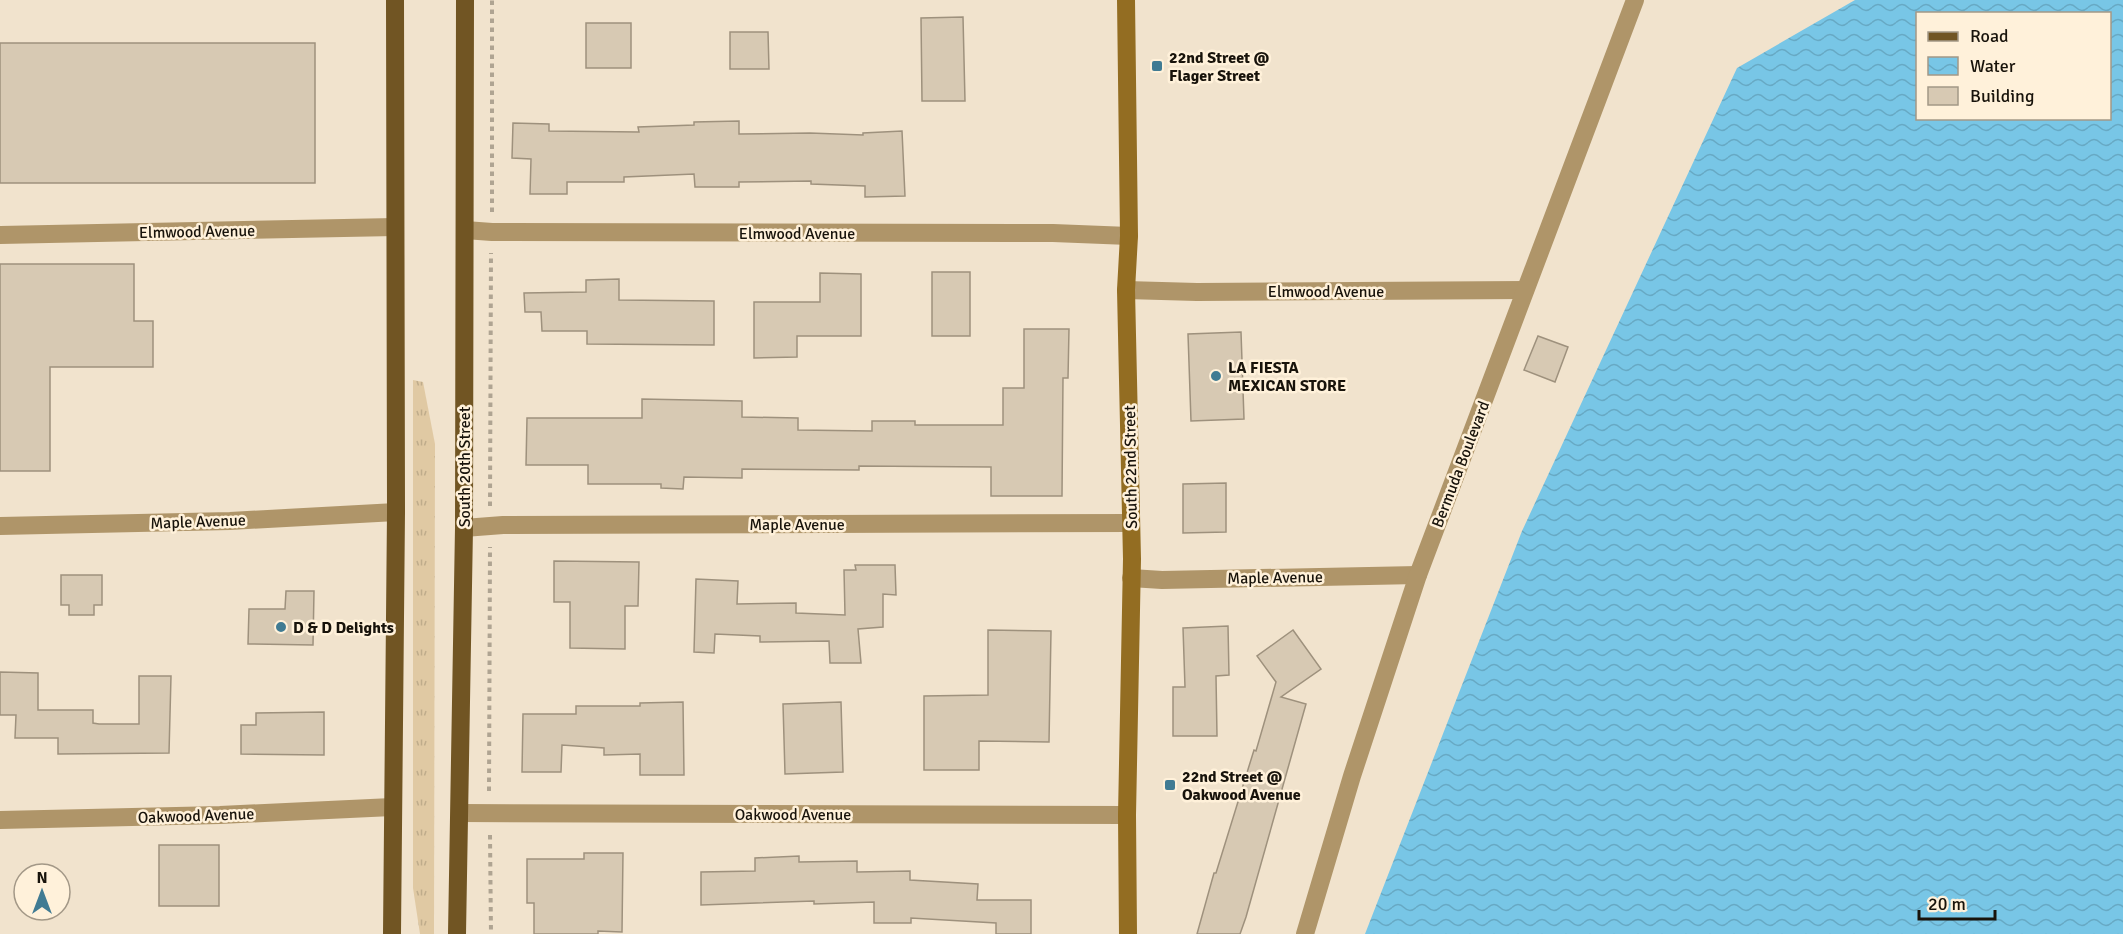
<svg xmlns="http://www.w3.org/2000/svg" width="2123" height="934" font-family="Signika,sans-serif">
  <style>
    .grass { fill: url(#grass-tufts) }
    .water { fill: url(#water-waves); fill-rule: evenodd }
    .building { fill: #d7c9b3; stroke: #9e917d; stroke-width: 1.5 }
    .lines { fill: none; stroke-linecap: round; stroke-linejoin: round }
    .path { stroke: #afa492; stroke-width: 4; stroke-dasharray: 4.5 4.5; stroke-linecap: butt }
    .street { stroke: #af9569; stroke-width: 18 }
    .secondary { stroke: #936d22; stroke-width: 18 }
    .primary { stroke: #715523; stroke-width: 18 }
    .poi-dot { fill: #407b93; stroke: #fff1da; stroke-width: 2 }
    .labels { text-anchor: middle; stroke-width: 5; stroke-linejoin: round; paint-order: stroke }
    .poi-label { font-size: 16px; font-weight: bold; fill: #18130b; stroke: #fff1da; text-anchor: start }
    .street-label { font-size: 16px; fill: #18130b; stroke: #fff1da }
  </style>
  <defs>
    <pattern id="grass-tufts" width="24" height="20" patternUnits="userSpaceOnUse" patternTransform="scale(1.5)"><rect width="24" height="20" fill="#e0c9a3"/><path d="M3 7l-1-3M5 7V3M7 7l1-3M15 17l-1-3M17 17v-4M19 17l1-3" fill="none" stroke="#bfac8b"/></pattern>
    <pattern id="water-waves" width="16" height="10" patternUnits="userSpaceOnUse" patternTransform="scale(1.5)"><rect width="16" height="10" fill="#78c6e6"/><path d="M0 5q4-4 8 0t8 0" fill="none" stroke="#67a9c4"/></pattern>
  </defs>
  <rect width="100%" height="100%" fill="#f1e3cd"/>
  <path class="grass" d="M 413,380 L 423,382 L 435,444 L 434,934 L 420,934 L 413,888 Z"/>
  <path class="water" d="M 1855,0 L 2123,0 L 2123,934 L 1365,934 L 1522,531 L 1737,68 ZM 1918,14 L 2110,14 L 2110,118 L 1918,118 Z"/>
  <g class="building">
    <path d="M 963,17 L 965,101 L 922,101 L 921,18 Z"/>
    <rect x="586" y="23" width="45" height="45"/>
    <path d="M 730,32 L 768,32 L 769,69 L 730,69 Z"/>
    <rect x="0" y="43" width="315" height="140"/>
    <path d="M 739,121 L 739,134 L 810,133 L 863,135 L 863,133 L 902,131 L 905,196 L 865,197 L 865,186 L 811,184 L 811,181 L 739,182 L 739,187 L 695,187 L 694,174 L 624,177 L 624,182 L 567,182 L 567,194 L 530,194 L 531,159 L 512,158 L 513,123 L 549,124 L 549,131 L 639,132 L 638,127 L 694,125 L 694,122 Z"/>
    <path d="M 0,264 L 134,264 L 134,321 L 153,321 L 153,367 L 50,367 L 50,471 L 0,471 Z"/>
    <rect x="932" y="272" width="38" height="64"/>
    <path d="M 820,273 L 861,274 L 861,336 L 797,336 L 797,357 L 754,358 L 754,302 L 820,302 Z"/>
    <path d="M 619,279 L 619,300 L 714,301 L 714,345 L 587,344 L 587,331 L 542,331 L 541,312 L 525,312 L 524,293 L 586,292 L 586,280 Z"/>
    <path d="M 1024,329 L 1069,329 L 1068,378 L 1063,378 L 1062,496 L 991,496 L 991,467 L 859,466 L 859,470 L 742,469 L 742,478 L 684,477 L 683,489 L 661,488 L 661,484 L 588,484 L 588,465 L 526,465 L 527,418 L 642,418 L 642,399 L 742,401 L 742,417 L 798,418 L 798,430 L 872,431 L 872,421 L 915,421 L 915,425 L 1003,425 L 1003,388 L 1024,388 Z"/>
    <path d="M 1241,332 L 1244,419 L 1191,421 L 1188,334 Z"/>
    <path d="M 1538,336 L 1568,347 L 1555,382 L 1524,370 Z"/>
    <path d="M 1226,483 L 1226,532 L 1183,533 L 1183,484 Z"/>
    <path d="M 554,561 L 639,562 L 638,606 L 625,606 L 625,649 L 570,648 L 570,602 L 554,602 Z"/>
    <path d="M 855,565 L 895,565 L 896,595 L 883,594 L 883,627 L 858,629 L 861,663 L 830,663 L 829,641 L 760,642 L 760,636 L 715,634 L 714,653 L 694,652 L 696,579 L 738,581 L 737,604 L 796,603 L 796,613 L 845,615 L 844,570 L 856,570 Z"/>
    <path d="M 61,575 L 102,575 L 102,605 L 94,605 L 94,615 L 69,615 L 69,605 L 61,605 Z"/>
    <path d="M 286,591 L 314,591 L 313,645 L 248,644 L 249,609 L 285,609 Z"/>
    <path d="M 1228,626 L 1229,675 L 1216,676 L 1217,736 L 1173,736 L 1173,687 L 1185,687 L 1183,628 Z"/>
    <path d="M 988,630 L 1051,631 L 1049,742 L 979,741 L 979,770 L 924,770 L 924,696 L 988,695 Z"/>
    <path d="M 1293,630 L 1321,669 L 1281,697 L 1306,704 L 1246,917 L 1240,934 L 1197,934 L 1214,873 L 1216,873 L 1254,750 L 1256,751 L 1276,682 L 1257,656 Z"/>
    <path d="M 0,672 L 38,673 L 38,710 L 93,710 L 93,723 L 99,724 L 139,724 L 139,676 L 171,676 L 169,753 L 58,754 L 58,738 L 15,738 L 16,715 L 0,715 Z"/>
    <path d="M 683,702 L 684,775 L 640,775 L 640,754 L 604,755 L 604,748 L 562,745 L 561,772 L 522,772 L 523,714 L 576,714 L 576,706 L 640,706 L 640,703 Z"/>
    <path d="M 841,702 L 843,772 L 785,774 L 783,704 Z"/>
    <path d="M 324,712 L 324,755 L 241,754 L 241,725 L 256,725 L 256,713 Z"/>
    <rect x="159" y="845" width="60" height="61"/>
    <path d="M 584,853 L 623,853 L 622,932 L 598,931 L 598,934 L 534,934 L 534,903 L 527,903 L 527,859 L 584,859 Z"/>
    <path d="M 799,856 L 799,862 L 857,861 L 857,872 L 910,871 L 910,880 L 978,884 L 977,900 L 1031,900 L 1031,934 L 996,934 L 996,923 L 911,918 L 911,923 L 874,923 L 874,902 L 814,904 L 814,901 L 701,905 L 701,872 L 755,871 L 755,858 Z"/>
  </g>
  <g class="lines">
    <g class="path">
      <path d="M 492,212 L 492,0"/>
      <path d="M 490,506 L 491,253"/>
      <path d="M 489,791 L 490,547"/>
      <path d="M 490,835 L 491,934"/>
    </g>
    <g class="street">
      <path d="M 465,230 L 492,232 L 1053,233 L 1129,236"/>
      <path d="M 0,235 L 395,227"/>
      <path d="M 1126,290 L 1197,292 L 1525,290"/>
      <path d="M 0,526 L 230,521 L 396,512"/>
      <path d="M 464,528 L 503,525 L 1131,523"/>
      <path d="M 1131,578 L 1162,580 L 1418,575"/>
      <path d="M 460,813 L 1127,815"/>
      <path d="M 0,820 L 220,815 L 392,807"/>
      <path d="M 1305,934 L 1352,776 L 1418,575 L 1635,0"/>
    </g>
    <path class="secondary" d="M 1126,0 L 1129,236 L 1126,290 L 1132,559 L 1127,815 L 1128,934"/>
    <g class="primary">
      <path d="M 392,934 L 396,512 L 395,0"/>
      <path d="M 457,934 L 464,528 L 465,0"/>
    </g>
  </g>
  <g class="poi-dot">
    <rect x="1151" y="60" width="12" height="12" rx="3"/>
    <circle cx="1216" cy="376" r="6"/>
    <circle cx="281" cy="627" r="6"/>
    <rect x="1164" y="779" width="12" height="12" rx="3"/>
  </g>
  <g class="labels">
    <g class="poi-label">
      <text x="1169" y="63">22nd Street @<tspan x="1169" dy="18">Flager Street</tspan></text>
      <text x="1228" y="373">LA FIESTA<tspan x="1228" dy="18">MEXICAN STORE</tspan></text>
      <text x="293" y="633">D &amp; D Delights</text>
      <text x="1182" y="782">22nd Street @<tspan x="1182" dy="18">Oakwood Avenue</tspan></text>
    </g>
    <g class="street-label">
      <text transform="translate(197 231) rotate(-1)" y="6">Elmwood Avenue</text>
      <text x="797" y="239">Elmwood Avenue</text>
      <text x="1326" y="297">Elmwood Avenue</text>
      <text transform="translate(1460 464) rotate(-69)" y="6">Bermuda Boulevard</text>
      <text transform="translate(464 467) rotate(-90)" y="6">South 20th Street</text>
      <text transform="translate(1130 467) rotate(-91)" y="6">South 22nd Street</text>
      <text transform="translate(198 521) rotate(-2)" y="6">Maple Avenue</text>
      <text x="797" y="530">Maple Avenue</text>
      <text transform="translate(1275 577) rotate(-1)" y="6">Maple Avenue</text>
      <text x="793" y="820">Oakwood Avenue</text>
      <text transform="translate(196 815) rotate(-2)" y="6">Oakwood Avenue</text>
    </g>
  </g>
  <rect x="1916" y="12" width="195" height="108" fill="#fff1da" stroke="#a39887" stroke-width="1.5"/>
  <rect x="1928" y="32" width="30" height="9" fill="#715523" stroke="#a39887" stroke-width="1.5"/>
  <text x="1970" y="42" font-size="18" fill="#18130b">Road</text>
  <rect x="1928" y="57" width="30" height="18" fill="url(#water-waves)" stroke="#a39887" stroke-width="1.5"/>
  <text x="1970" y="72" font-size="18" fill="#18130b">Water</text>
  <rect x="1928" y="87" width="30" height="18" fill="#d7c9b3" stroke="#a39887" stroke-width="1.5"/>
  <text x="1970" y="102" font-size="18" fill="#18130b">Building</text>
  <g transform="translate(42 892)"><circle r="28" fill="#fff1da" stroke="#a39887" stroke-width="1.5"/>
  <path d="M0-4.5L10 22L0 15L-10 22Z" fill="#407b93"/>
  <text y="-9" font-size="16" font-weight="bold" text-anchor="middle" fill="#18130b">N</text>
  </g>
  <path d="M1919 910v9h76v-9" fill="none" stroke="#18130b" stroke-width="3"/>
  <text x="1928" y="910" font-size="18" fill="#18130b" stroke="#fff1da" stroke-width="4.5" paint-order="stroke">20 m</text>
</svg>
